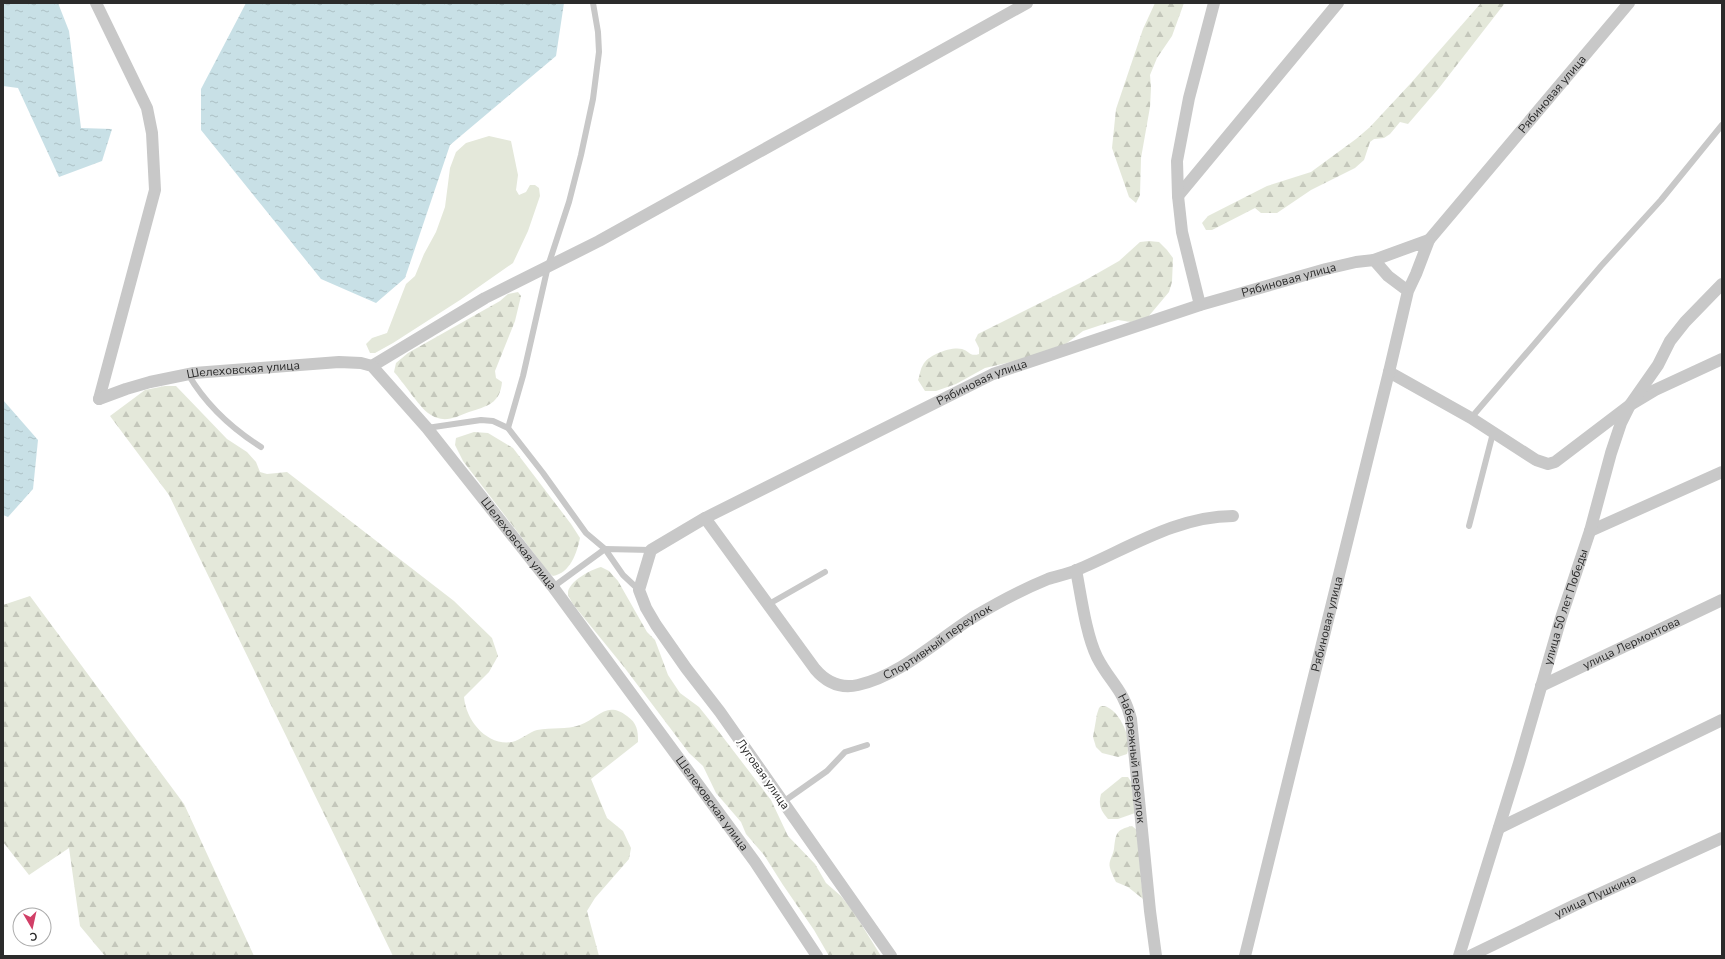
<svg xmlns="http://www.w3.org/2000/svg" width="1725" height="959" font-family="'Nunito Sans',sans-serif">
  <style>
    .grass { fill: #e4e8da }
    .forest { fill: url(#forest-firs) }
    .water { fill: url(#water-ripples) }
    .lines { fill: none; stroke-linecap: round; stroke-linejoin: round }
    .service { stroke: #c8c8c8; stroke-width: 6 }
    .minor { stroke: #c8c8c8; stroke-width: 12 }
    .labels { text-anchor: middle; stroke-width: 4; stroke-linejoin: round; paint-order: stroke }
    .street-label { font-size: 12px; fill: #2b2b2b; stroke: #fff }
  </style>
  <defs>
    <pattern id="forest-firs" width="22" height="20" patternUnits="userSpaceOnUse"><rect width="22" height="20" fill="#e4e8da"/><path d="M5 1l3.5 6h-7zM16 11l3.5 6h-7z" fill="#c4c7bb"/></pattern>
    <pattern id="water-ripples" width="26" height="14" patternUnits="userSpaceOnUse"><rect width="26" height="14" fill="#c8e0e6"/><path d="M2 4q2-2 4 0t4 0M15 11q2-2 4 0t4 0" fill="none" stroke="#acc0c5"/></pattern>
  </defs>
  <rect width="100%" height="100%" fill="#fff"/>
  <path class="grass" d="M 489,136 L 511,141 L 518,175 L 516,190 L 519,195 L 526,192 L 530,185 L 535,185 L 539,188 L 540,196 L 528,231 L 513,263 L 460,300 L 393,343 L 375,353 L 370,353 L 366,344 L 372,338 L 387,333 L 406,284 L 415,276 L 424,254 L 436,232 L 445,207 L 450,168 L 456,152 L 466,143 Z"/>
  <g class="forest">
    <path d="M 1155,3 L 1184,3 L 1172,36 L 1157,58 L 1150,75 L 1151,88 L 1150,107 L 1141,158 L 1140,195 L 1136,203 L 1129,197 L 1112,148 L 1116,109 L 1143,29 Z"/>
    <path d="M 1481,3 L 1505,3 L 1439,88 L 1408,124 L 1400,122 L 1390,134 L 1384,138 L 1374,139 L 1370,142 L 1364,160 L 1355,168 L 1311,190 L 1277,213 L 1261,213 L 1255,208 L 1212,230 L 1206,230 L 1202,223 L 1208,216 L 1267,186 L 1311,172 L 1356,139 L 1370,127 L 1411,83 Z"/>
    <path d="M 1149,241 L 1159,242 L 1167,250 L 1173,258 L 1172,282 L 1169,292 L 1148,317 L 1131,322 L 1118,320 L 1101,325 L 1083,331 L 1067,343 L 1048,353 L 985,368 L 956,384 L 936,391 L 925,391 L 918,380 C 920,376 920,369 923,365 C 927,355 952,346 962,349 C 969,351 970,357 979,354 L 979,348 L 975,340 L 978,334 L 1084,281 L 1119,261 L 1140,242 Z"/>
    <path d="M 518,292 L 521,296 L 515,321 L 495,371 L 496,378 L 502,382 C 500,404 487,406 469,412 C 454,418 443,424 428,413 C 419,406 403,382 394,372 L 396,363 L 408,353 L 500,301 L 508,294 Z"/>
    <path d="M 165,386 L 176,386 L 227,439 L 247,452 L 256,462 L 260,472 L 267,474 L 287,472 L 454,601 L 492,638 L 498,656 L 489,672 L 464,697 C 466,721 487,746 512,742 C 521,740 529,732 537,730 C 551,727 567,730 580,725 C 598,719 606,700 627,716 C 637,723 638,730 638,742 L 591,779 L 607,818 L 623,831 L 631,848 L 629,859 L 595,898 L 587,911 L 599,956 L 393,956 L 169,495 L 110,416 L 145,390 Z"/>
    <path d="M 474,432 L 488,433 L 513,448 L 571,524 L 580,538 C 577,553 570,573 553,576 L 549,573 L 463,461 L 455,445 L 456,438 Z"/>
    <path d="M 601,567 L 609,571 L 618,581 L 647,632 L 655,640 L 668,675 L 680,693 L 699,707 L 719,732 L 771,800 L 788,836 L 815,864 L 826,883 L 841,896 L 853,911 L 881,956 L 829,956 L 814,930 L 783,885 L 764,855 L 746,834 L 741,822 L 716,793 L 703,766 L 689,753 L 624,667 L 572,603 C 571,600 568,596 568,594 C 567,582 592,569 601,567 Z"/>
    <path d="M 30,596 L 184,804 L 254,956 L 105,956 L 80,926 L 69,848 L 29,875 L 3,842 L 3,605 Z"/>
    <path d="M 1101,706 C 1116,705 1128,731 1129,745 C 1129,748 1128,751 1127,754 L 1118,757 L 1102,753 L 1096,747 L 1093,737 L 1097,714 L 1099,708 Z"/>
    <path d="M 1122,777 L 1128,777 L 1132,783 L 1135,813 L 1118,819 L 1108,819 C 1101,811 1098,805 1101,794 Z"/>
    <path d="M 1132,826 L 1137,830 L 1143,899 L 1128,887 L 1116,882 C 1114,878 1111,872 1110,868 C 1108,861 1113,856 1114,849 C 1116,834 1115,830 1132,826 Z"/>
  </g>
  <g class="water">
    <path d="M 3,3 L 58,3 L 69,31 L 81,128 L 112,129 L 102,161 L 59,177 L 18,88 L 3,86 Z"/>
    <path d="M 246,3 L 564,3 L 556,56 L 450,145 L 405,278 L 376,303 L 321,279 L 201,130 L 201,89 Z"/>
    <path d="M 3,400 L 38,440 L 33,489 L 8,517 L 3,515 Z"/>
  </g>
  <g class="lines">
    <g class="service">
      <path d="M 188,374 C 206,405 231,428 261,447"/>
      <path d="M 1471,418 L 1601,266 L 1661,200 L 1722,125"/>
      <path d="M 427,428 L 481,420 L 493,421 L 508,428 L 543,473 L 586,533 L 605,549 L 623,575 L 639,590"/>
      <path d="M 508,428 L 523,376 L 548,266 L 569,202 L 581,155 L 593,99 L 599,52 L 598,32 L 593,3"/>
      <path d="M 1469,526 L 1493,433"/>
      <path d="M 553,587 L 605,549 L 651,550"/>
      <path d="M 769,604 L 825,572"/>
      <path d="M 783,802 L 827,771 L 845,752 L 867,745"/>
    </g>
    <g class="minor">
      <path d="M 96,3 L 147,108 L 152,133 L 155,190 L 99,399"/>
      <path d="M 1178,196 L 1338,3"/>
      <path id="s1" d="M 1429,240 L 1629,3"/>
      <path d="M 1200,305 L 1182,232 L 1178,196 L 1177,161 L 1189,98 L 1214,3"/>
      <path d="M 372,366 L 485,298 L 599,241 L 1027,3"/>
      <path d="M 1389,372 L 1471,418 L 1536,460 L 1548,464 L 1555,462 L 1630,405 L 1655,390 L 1722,359"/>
      <path id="s2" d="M 99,399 L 126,389 L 150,382 L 194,373 L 339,362 L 361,363 L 372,366 L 427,428 L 553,587 L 755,862 L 817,956"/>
      <path id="s3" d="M 705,518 L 815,669 C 826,682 840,689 858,685 C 901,675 936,641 972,618 C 997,603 1021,590 1048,579 C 1057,576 1068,574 1077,570 C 1127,549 1177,516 1233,516"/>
      <path d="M 1590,531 L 1722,472"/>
      <path id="s4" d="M 1076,570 C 1081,595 1086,635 1097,657 C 1109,681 1124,690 1131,719 L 1150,911 L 1156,956"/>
      <path id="s5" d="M 1541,686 L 1722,600"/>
      <path d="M 1499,828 L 1722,720"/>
      <path id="s6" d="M 891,956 L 720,712 L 686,668 L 656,625 L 646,608 L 639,590 L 651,550 L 705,518 L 993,374 L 1200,305 L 1326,269 L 1356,262 L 1374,260"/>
      <path id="s7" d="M 1245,956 L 1389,372 L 1408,291 L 1416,274 L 1429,240 L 1374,260 L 1388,276 L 1408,291"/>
      <path id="s8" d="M 1459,956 L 1519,763 L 1561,618 L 1590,531 L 1611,453 L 1621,423 L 1630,405 L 1658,365 L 1670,341 L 1685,322 L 1722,284"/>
      <path id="s9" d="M 1470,956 L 1575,905 L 1722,838"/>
    </g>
  </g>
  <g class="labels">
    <g class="street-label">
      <text dy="4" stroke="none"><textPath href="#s1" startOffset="191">Рябиновая улица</textPath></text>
      <text dy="4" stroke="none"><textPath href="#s6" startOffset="1182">Рябиновая улица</textPath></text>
      <text dy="4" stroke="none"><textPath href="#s2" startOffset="148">Шелеховская улица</textPath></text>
      <text dy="4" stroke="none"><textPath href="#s6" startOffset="858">Рябиновая улица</textPath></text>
      <text dy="4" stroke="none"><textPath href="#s2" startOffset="508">Шелеховская улица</textPath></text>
      <text dy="4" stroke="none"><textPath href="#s8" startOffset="365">улица 50 лет Победы</textPath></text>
      <text dy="4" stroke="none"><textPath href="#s7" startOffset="342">Рябиновая улица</textPath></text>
      <text dy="4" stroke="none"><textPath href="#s3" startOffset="326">Спортивный переулок</textPath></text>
      <text dy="4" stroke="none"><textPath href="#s5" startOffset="100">улица Лермонтова</textPath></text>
      <text dy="4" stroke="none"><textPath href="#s4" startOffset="200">Набережный переулок</textPath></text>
      <text transform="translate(763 774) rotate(55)" y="4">Луговая улица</text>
      <text dy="4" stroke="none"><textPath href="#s2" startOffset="832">Шелеховская улица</textPath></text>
      <text dy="4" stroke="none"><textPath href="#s9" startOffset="139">улица Пушкина</textPath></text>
    </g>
  </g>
  <rect width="1725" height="959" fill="none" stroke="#2b2b2b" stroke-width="8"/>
  <g transform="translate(32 927) rotate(171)"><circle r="19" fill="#ffffff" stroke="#aaaaaa"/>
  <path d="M0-3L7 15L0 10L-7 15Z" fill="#d13f67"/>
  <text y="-6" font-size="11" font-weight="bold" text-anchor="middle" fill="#2b2b2b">С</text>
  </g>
</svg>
